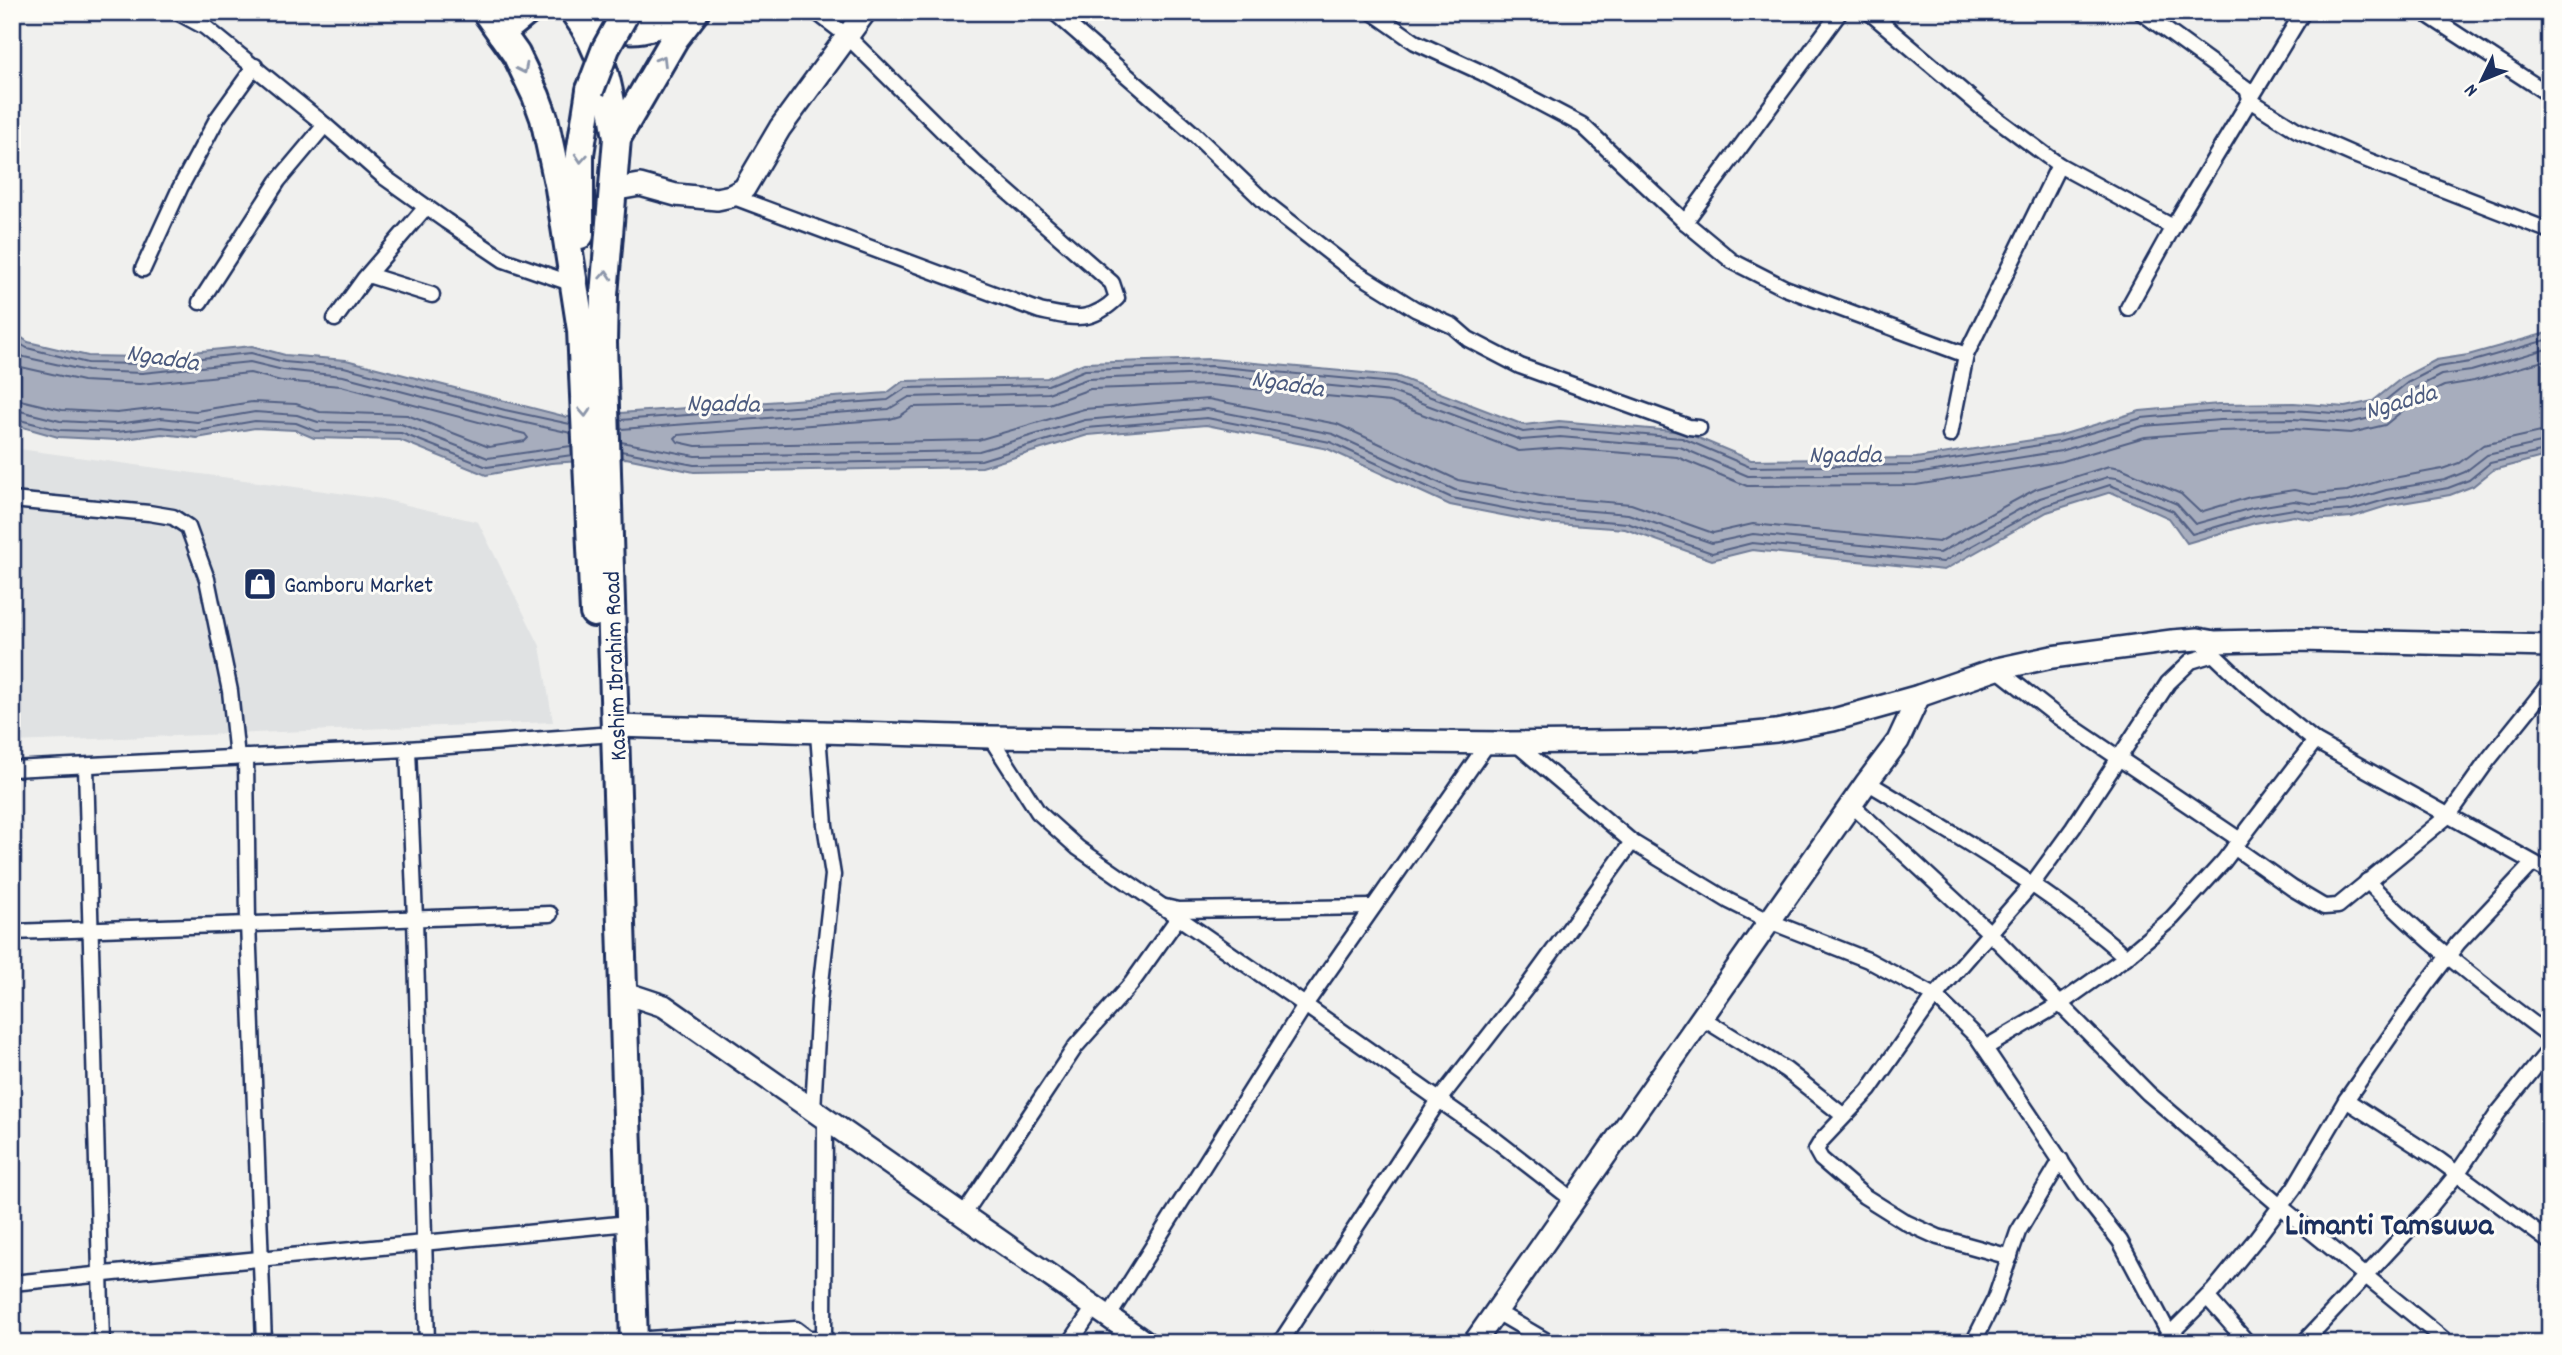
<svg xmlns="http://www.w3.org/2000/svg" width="2562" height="1355" font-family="Dekko,sans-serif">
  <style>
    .built { fill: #e0e2e3 }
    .water { fill: #a7adbd; stroke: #6f7b97; stroke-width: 2 }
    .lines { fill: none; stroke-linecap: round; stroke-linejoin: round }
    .shore { stroke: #536184; stroke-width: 2 }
    .street-casing { stroke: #1b2f5e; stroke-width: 19 }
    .secondary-casing { stroke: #1b2f5e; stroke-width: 26 }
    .highway-casing { stroke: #1b2f5e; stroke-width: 32 }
    .street { stroke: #fdfcf7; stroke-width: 14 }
    .secondary { stroke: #fdfcf7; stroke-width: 21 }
    .highway { stroke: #fdfcf7; stroke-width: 26 }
    .highway-bridge-casing { stroke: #1b2f5e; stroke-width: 32; stroke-linecap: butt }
    .highway-bridge { stroke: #fdfcf7; stroke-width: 26 }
    .oneway { stroke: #8c96aa }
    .labels { text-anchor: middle; stroke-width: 6; stroke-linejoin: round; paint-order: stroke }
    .poi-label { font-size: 24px; fill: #1b2f5e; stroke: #fdfcf7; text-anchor: start }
    .street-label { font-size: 24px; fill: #1b2f5e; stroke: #fdfcf7 }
    .water-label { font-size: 26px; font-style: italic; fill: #4c5b7f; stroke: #fdfcf7 }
    .district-label { font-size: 32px; font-weight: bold; fill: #1b2f5e; stroke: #fdfcf7 }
  </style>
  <rect width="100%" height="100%" fill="#f0f0ee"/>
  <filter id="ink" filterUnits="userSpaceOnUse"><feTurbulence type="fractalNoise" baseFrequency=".0143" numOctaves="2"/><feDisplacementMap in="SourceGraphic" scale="14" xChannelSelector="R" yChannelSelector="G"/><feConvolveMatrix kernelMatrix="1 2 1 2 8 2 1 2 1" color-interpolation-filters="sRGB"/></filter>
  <g filter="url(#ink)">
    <path class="built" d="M 12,448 L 382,499 L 478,522 L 540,646 L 553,722 L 12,742 Z"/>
    <path class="water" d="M 12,331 L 28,342 L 88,356 L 141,357 L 252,346 L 285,355 L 346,360 L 567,417 L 887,393 L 903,381 L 1047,378 L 1084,363 L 1211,359 L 1396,376 L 1524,425 L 1559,421 L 1684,432 L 1751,460 L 1916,458 L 2058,436 L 2140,411 L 2219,404 L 2294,403 L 2345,407 L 2373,401 L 2403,377 L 2436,360 L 2468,355 L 2550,332 L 2550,455 L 2493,470 L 2473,486 L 2450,495 L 2390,505 L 2352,517 L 2312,520 L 2294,516 L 2255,523 L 2187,543 L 2169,518 L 2111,492 L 2047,512 L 1944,570 L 1752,550 L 1712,560 L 1625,529 L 1543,523 L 1450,505 L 1328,449 L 1206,425 L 1088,435 L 982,467 L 694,472 L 626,458 L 551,463 L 486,475 L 400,440 L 314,438 L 295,430 L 255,428 L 197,438 L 162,434 L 117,440 L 58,437 L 12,424 Z"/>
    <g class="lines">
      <g class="shore">
        <path d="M 12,339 L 27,348 L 87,363 L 142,364 L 251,353 L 284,362 L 344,367 L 505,410 L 570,424"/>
        <path d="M 12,349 L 24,357 L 87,371 L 142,373 L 250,362 L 283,370 L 343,376 L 503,418 L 571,433"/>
        <path d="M 2550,359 L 2474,381 L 2444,386 L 2417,399 L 2385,425 L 2351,433 L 2293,429 L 2220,431 L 2145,437 L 2063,461 L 1916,485 L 1747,486 L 1677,457 L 1560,448 L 1519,451 L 1390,402 L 1210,385 L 1090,389 L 1049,404 L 913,407 L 900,416 L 890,419 L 678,435 L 675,438 L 678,442 L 696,446 L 978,440 L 1084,409 L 1208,399 L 1337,424 L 1458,480 L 1546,497 L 1631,504 L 1713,533 L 1753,524 L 1939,542 L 2036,489 L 2109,466 L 2121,468 L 2181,494 L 2200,512 L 2250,497 L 2294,490 L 2314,494 L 2347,491 L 2383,480 L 2442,469 L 2459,463 L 2483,445 L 2550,430"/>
        <path d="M 12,362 L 21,367 L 83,381 L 140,384 L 250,373 L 281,381 L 341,386 L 525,434 L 528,438 L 525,441 L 489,447 L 407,415 L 320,412 L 296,404 L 252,402 L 196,411 L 160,408 L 117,413 L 62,410 L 12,398"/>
        <path d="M 12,409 L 60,421 L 117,424 L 161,418 L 197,422 L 255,412 L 297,415 L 318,422 L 401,424 L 488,458 L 571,446"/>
        <path d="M 12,418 L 59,430 L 117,432 L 161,427 L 197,431 L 255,421 L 296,423 L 316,431 L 401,433 L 487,467 L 572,455"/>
        <path d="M 620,420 L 888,400 L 906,388 L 1048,385 L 1085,370 L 1211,366 L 1394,383 L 1523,432 L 1560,428 L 1682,438 L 1750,467 L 1915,465 L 2059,442 L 2142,418 L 2219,411 L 2293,410 L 2347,414 L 2376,408 L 2407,383 L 2438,367 L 2470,362 L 2550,339"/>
        <path d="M 621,429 L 889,409 L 909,397 L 1048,393 L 1087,379 L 1211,374 L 1392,392 L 1521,440 L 1560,437 L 1680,447 L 1748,476 L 1916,474 L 2061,451 L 2143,426 L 2220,420 L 2293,419 L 2348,423 L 2380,416 L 2412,390 L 2441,375 L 2471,371 L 2550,348"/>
        <path d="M 621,442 L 695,456 L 979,451 L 1085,420 L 1207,409 L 1333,434 L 1455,490 L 1545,507 L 1628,514 L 1712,543 L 1753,534 L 1940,553 L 2040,498 L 2108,477 L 2117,478 L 2177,504 L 2195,524 L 2252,508 L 2294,501 L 2313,504 L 2349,501 L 2386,490 L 2445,480 L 2465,472 L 2487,455 L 2550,441"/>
        <path d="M 621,451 L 694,465 L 981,460 L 1087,428 L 1207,418 L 1330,442 L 1452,498 L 1544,516 L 1627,523 L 1712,553 L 1752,543 L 1943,562 L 2044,506 L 2110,485 L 2173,511 L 2192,534 L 2253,516 L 2294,509 L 2313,513 L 2351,510 L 2388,499 L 2448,488 L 2469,480 L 2490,463 L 2550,450"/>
      </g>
      <defs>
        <g id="street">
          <path d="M 177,12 L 205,27 L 319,120 L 384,177 L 446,221 L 504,260 L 573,284"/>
          <path d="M 1054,12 L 1195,135 L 1267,204 L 1349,268 L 1415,309 L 1453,326 L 1468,339 L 1520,366 L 1689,427 L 1699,428"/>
          <path d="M 1372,12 L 1415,42 L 1483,73 L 1582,125 L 1685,222 L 1732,261 L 1785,288 L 1966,355"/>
          <path d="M 1869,12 L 1981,107 L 2059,165 L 2173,227"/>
          <path d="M 2141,12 L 2247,89 L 2251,101 L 2297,130 L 2354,155 L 2550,231"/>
          <path d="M 2423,12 L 2550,95"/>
          <path d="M 731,196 L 1040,311 C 1074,318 1090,324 1117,298 L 1112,283 L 976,164 L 846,35 L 816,12"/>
          <path d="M 1685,222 L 1840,12"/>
          <path d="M 143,269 L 180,188 L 217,119 L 255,66"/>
          <path d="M 368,275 L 432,295"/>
          <path d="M 200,302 L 278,181 L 325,125"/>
          <path d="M 2128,308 L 2173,227 L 2303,12"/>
          <path d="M 335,319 L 364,279 L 426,207"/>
          <path d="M 1950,435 L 1966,355 L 2059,165"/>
          <path d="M 12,500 L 149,513 L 173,517 L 188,527 L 207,579 L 230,691 L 237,757"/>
          <path d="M 2207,648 L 2246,685 L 2315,741 L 2550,872"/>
          <path d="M 1997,669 L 2058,717 L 2240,840"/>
          <path d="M 990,737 L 1038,812 L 1078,848 L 1305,1005 L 1497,1141 L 1573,1200"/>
          <path d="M 1514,742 L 1632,842 L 1729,901 L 1769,921 L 1868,960 L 1935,996 L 1978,1038 L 2083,1194 L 2120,1241 L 2174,1343"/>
          <path d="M 408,749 L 415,918 L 427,1343"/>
          <path d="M 246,757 L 248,923 L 264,1343"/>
          <path d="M 86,766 L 102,1343"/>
          <path d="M 12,769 L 408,749 L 600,735"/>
          <path d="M 1867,782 C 1957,836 2047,887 2126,957"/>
          <path d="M 1851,804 L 1990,933 L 2148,1093 L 2280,1206 L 2448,1343"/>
          <path d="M 2234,847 L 2292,888 L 2324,907 L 2338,906 L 2449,815 L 2488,760 L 2550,683"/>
          <path d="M 2367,881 C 2422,939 2486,988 2550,1036"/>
          <path d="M 1165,907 L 1178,910 L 1373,907"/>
          <path d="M 12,932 L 550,914"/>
          <path d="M 1702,1018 L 1786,1070 L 1844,1116"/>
          <path d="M 1985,1048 L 2060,1004 L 2126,957 L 2172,918 L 2224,861 L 2315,741"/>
          <path d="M 2346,1100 L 2439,1160 L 2550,1242"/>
          <path d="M 813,1110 L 819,1001 L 833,875 L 825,825 L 818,734"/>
          <path d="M 964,1214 L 1076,1046 L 1131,984 L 1178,918"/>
          <path d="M 2010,1257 L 1938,1237 L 1907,1223 L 1864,1196 L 1821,1159 L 1816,1150 L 1822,1140 L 1869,1090 L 1935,996 L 2033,883 L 2073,828 L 2168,683 L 2191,661 L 2214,654"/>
          <path d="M 12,1283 L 629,1223"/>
          <path d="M 2207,1297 L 2248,1343"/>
          <path d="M 1495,1311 L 1550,1343"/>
          <path d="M 1109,1316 L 1305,1005 L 1488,743"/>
          <path d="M 634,1340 L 796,1329 L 808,1338 L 824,1338 L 825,1118"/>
          <path d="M 1070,1343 L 1095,1306"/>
          <path d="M 1280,1343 L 1439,1100 L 1527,987 L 1632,842"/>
          <path d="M 1973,1343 L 1995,1299 L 2018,1232 L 2061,1160"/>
          <path d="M 2161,1343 L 2214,1290 L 2255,1240 L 2294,1188 L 2346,1100 L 2425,986 L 2458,943 L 2533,863"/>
          <path d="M 2303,1343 L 2430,1207 L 2457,1174 L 2498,1113 L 2550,1049"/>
        </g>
        <g id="secondary">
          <path d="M 612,190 L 640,185 L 676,195 L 717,199 L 731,196 L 744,189 L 780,128 L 865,12"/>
          <path d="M 616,726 L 990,737 L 1504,743 L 1673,741 L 1776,731 L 1833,720 L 1919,696 L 1997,669 L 2052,657 L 2172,641 L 2198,639 L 2215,642 L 2301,640 L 2550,646"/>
          <path d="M 622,992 L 664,1006 L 1146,1343"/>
          <path d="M 1474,1343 L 1867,782 L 1898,741 L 1919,696"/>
        </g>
        <g id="highway">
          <path d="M 486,12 L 516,54 L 536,96 L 544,118 L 559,188 L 581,330 L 594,613"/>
          <path d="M 574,12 C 604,51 610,91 617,138"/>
          <path d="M 599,19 C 626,38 658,28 684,12"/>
          <path d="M 501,33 L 527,12"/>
          <path d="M 580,235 L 580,154 L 590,90"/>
          <path d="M 634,1343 L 603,343 L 604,295 L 617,138 L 675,38 L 695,12"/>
        </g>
      </defs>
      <use href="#street" class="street-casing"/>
      <use href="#secondary" class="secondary-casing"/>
      <use href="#highway" class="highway-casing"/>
      <use href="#street" class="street"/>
      <use href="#secondary" class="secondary"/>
      <use href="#highway" class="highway"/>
      <defs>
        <path id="highway-bridge" d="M 590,90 L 606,48 L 626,12"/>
      </defs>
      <use href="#highway-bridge" class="highway-bridge-casing"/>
      <use href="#highway-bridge" class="highway-bridge"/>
    </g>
    <defs><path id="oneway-chevron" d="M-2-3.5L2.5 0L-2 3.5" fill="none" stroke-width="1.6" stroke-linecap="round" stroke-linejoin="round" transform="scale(1.75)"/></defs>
    <g class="oneway">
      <use href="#oneway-chevron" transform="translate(662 60) rotate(-59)"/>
      <use href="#oneway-chevron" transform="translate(523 69) rotate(64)"/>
      <use href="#oneway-chevron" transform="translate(581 158) rotate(94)"/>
      <use href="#oneway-chevron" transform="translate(606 275) rotate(-86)"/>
      <use href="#oneway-chevron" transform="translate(585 412) rotate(87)"/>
    </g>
  </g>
  <defs>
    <symbol id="shop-square" viewBox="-11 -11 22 22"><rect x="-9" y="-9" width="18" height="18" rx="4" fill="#1b2f5e" stroke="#fdfcf7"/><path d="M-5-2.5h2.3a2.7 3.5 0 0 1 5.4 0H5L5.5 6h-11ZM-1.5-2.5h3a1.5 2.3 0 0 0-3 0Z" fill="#fff"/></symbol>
  </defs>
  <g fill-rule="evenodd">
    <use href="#shop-square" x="241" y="565" width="38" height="38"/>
  </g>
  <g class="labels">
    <g class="poi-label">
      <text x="284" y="592">Gamboru Market</text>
    </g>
    <g class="street-label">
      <text transform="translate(614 666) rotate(-92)" y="8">Kashim Ibrahim Road</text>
    </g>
    <g class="water-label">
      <text transform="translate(163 356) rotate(9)" y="9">Ngadda</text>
      <text transform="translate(1288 382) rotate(9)" y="9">Ngadda</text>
      <text transform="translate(2400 400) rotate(-16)" y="9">Ngadda</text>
      <text transform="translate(723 402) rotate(1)" y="9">Ngadda</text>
      <text x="1845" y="462">Ngadda</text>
    </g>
    <g class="district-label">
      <text x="2389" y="1234">Limanti Tamsuwa</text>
    </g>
  </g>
  <rect width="2562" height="1355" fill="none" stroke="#fdfcf7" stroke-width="42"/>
  <rect x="21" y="21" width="2520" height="1313" fill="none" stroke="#1b2f5e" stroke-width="2.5" filter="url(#ink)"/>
  <g transform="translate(2482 80) rotate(227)" stroke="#fdfcf7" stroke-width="5" paint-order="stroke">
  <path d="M0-5L12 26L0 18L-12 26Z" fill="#1b2f5e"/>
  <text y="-10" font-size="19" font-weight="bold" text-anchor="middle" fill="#1b2f5e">N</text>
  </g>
</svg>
